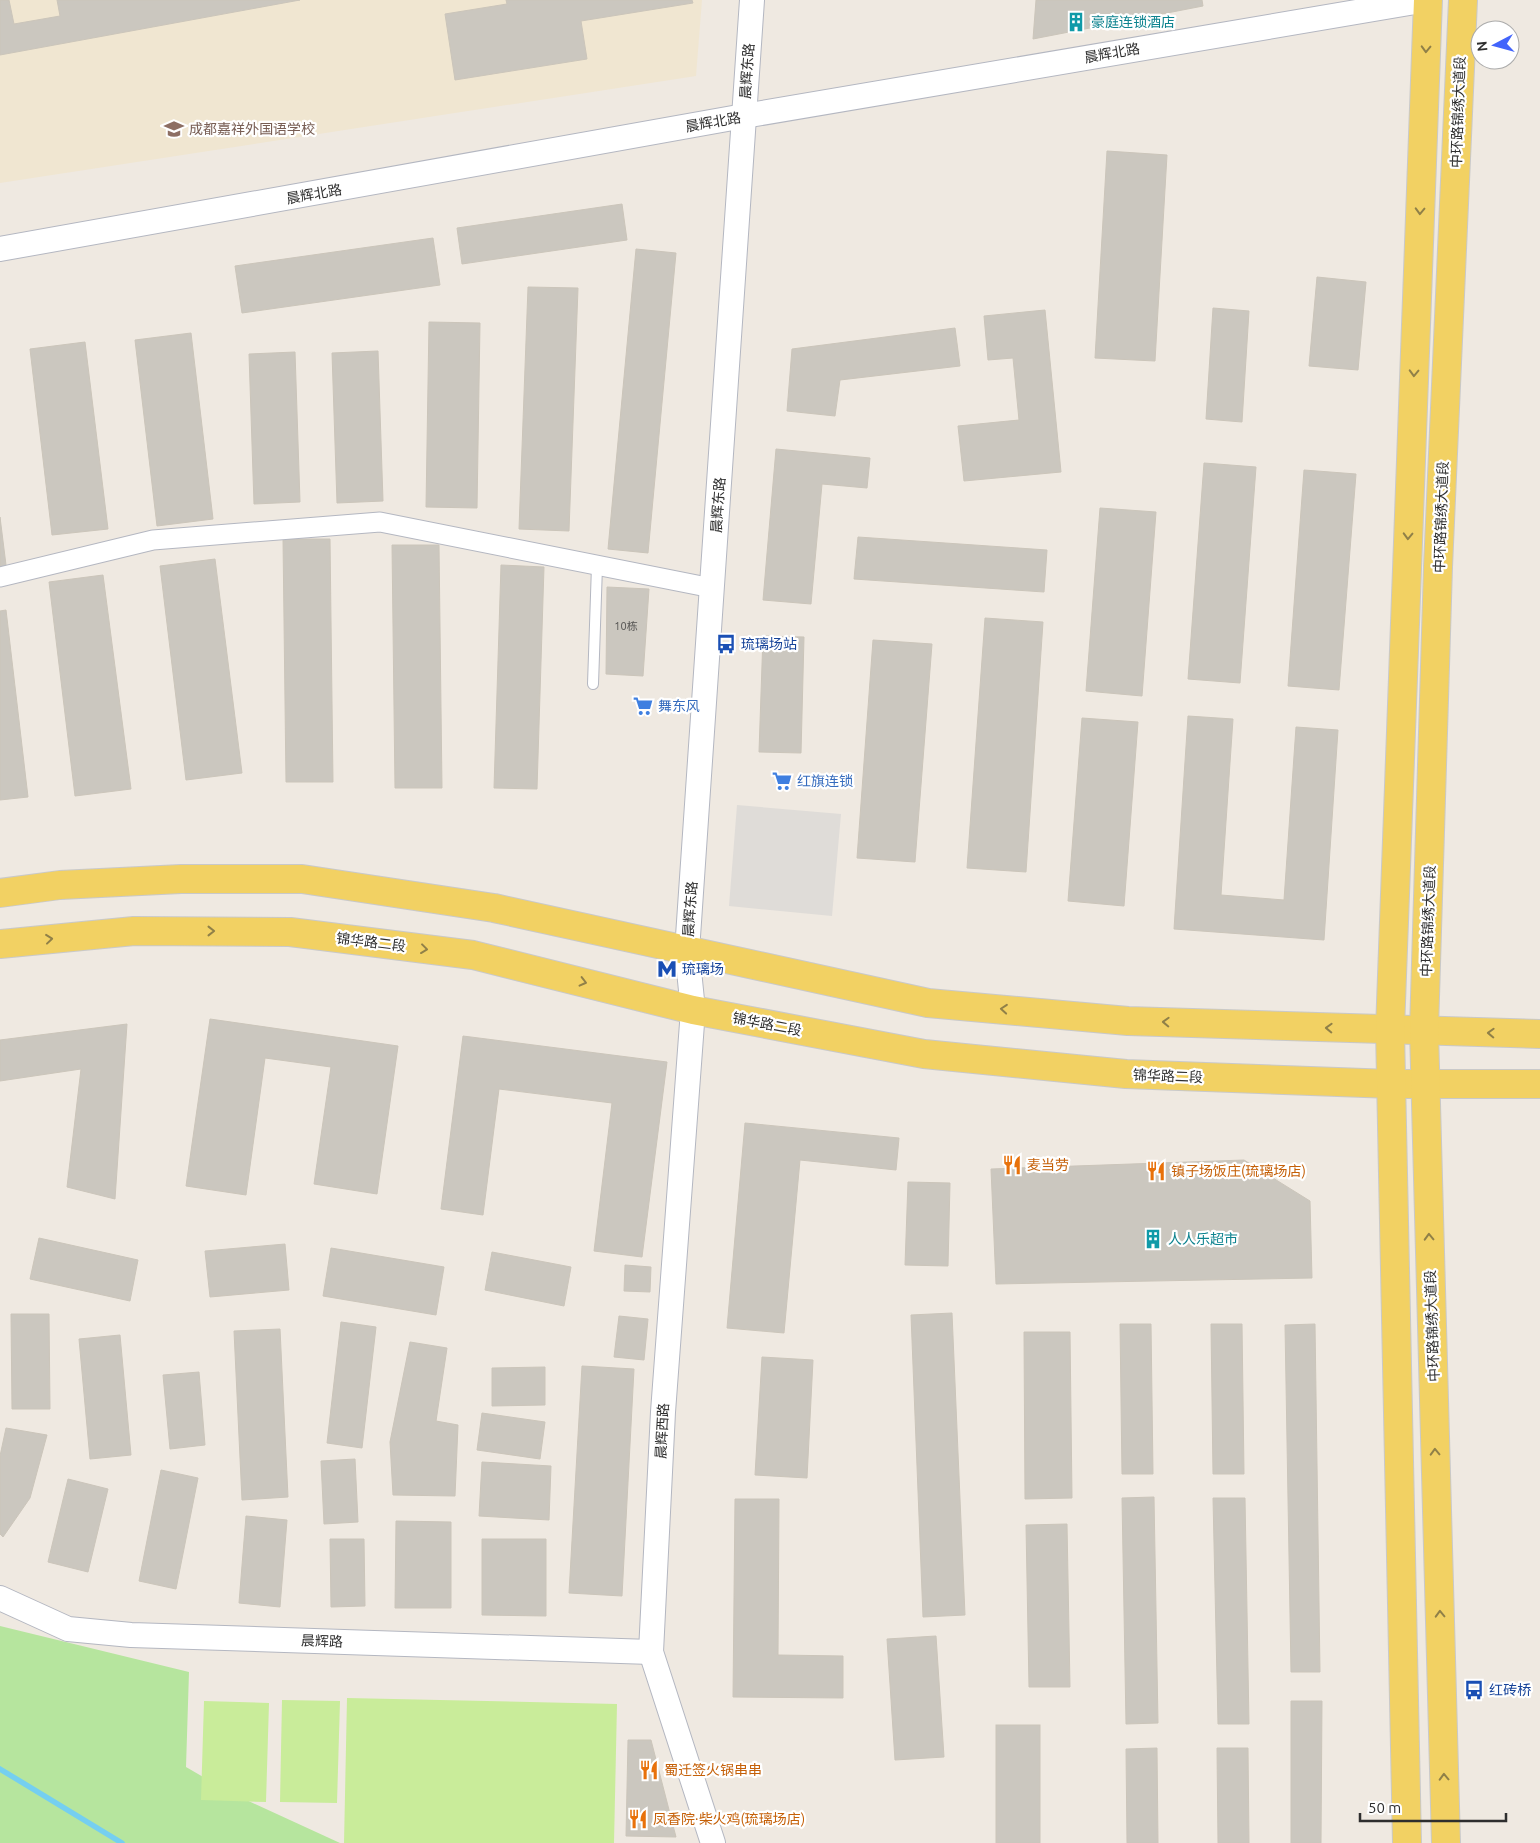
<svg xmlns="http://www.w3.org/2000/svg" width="1540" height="1843" font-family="Ubuntu,'Noto Sans SC',sans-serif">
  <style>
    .education { fill: #f0e6d1 }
    .green { fill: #b6e59e }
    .pitch { fill: #c9ec9a }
    .plaza { fill: #dfdcd8 }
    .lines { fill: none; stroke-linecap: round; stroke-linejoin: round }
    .stream { stroke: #75cff0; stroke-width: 5.5 }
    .building { fill: #cbc7bf; stroke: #cbc5ba }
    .service-casing { stroke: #b4b7c1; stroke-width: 12 }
    .minor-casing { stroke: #b4b7c1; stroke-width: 21 }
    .tertiary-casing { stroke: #b4b7c1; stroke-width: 26 }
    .primary-casing { stroke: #c9c9c9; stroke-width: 30 }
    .service { stroke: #fff; stroke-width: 10 }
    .minor { stroke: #fff; stroke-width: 19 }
    .tertiary { stroke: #fff; stroke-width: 24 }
    .primary { stroke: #f2d163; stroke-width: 28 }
    .oneway { stroke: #908048 }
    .labels { text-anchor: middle; stroke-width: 4.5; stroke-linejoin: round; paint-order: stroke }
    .number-label { font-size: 11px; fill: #555452 }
    .culture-label { font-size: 14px; fill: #0d838f; stroke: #fff; text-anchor: start }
    .street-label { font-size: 14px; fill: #2e2e2e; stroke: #fff }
    .education-label { font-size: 14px; fill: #785e54; stroke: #fff; text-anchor: start }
    .transit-label { font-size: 14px; fill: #164399; stroke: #fff; text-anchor: start }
    .shop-label { font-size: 14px; fill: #366cbe; stroke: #fff; text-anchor: start }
    .food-label { font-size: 14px; fill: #c56008; stroke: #fff; text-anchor: start }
  </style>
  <rect width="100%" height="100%" fill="#efe9e1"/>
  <path class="education" d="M 0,0 L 702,0 L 696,76 L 0,183 Z"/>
  <path class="green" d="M 0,1626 L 189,1672 L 186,1767 L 229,1792 L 340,1843 L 0,1843 Z"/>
  <g class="pitch">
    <path d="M 347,1698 L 617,1704 L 614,1843 L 344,1843 Z"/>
    <path d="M 282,1700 L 340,1701 L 337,1803 L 280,1802 Z"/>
    <path d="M 204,1701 L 269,1703 L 266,1802 L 201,1800 Z"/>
  </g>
  <path class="plaza" d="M 737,805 L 841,814 L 832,916 L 729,906 Z"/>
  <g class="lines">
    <path class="stream" d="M 0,1769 L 122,1843"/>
  </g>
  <g class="building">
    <path d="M 0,0 L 9,0 L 14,24 L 60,16 L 57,0 L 300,0 L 0,55 Z"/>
    <path d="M 506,0 L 692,0 L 693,3 L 581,21 L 587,59 L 455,80 L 445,14 L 507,4 Z"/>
    <path d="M 1036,0 L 1202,0 L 1203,6 L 1033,39 Z"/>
    <path d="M 1107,151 L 1167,155 L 1155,361 L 1095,358 Z"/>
    <path d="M 622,204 L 627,240 L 462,264 L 457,228 Z"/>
    <path d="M 433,238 L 440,285 L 242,313 L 235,266 Z"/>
    <path d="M 636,249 L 676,253 L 648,553 L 608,549 Z"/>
    <path d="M 1317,277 L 1366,282 L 1358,370 L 1309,366 Z"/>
    <path d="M 528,287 L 578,288 L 569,531 L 519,529 Z"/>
    <path d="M 1213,308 L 1249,311 L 1242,422 L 1206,419 Z"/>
    <path d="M 1045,310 L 1061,472 L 964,481 L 958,426 L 1019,420 L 1013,358 L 988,360 L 984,316 Z"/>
    <path d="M 429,322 L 480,323 L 477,508 L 426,507 Z"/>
    <path d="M 955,328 L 960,366 L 840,380 L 835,416 L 787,411 L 792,349 Z"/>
    <path d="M 191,333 L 213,519 L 157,526 L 135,340 Z"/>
    <path d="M 85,342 L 108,529 L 52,535 L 30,349 Z"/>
    <path d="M 378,351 L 383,501 L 337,503 L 332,353 Z"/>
    <path d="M 295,352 L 300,502 L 254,504 L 249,354 Z"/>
    <path d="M 776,449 L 870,458 L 867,488 L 822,484 L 811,604 L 763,600 Z"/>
    <path d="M 1204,463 L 1256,467 L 1240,683 L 1188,679 Z"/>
    <path d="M 1304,470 L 1356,474 L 1339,690 L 1288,686 Z"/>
    <path d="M 1100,508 L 1156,512 L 1142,696 L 1086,691 Z"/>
    <path d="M 0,517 L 7,573 L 0,573 Z"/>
    <path d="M 858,537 L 1047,550 L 1044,592 L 854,579 Z"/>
    <path d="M 283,539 L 330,539 L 333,782 L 286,782 Z"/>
    <path d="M 392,545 L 439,545 L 442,788 L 395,788 Z"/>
    <path d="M 215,559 L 242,773 L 186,780 L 160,566 Z"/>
    <path d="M 501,565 L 544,567 L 537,789 L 494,788 Z"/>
    <path d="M 103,575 L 131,789 L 75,796 L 49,582 Z"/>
    <path d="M 607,587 L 649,589 L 643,676 L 606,674 Z"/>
    <path d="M 6,610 L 28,797 L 0,800 L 0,611 Z"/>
    <path d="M 985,618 L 1043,622 L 1026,872 L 967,868 Z"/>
    <path d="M 763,636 L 804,637 L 801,753 L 759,752 Z"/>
    <path d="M 873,640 L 932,644 L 915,862 L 857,858 Z"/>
    <path d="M 1188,716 L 1233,719 L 1221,895 L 1284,900 L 1296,727 L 1338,730 L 1324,940 L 1174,929 Z"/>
    <path d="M 1082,718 L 1138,722 L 1124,906 L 1068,901 Z"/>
    <path d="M 210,1019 L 398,1046 L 377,1194 L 314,1184 L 331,1067 L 265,1058 L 246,1195 L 186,1186 Z"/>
    <path d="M 127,1024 L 115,1199 L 67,1187 L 81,1069 L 0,1081 L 0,1040 Z"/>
    <path d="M 463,1036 L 667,1062 L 642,1257 L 594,1251 L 612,1103 L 499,1089 L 483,1215 L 441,1209 Z"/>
    <path d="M 745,1123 L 899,1138 L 896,1170 L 800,1160 L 784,1333 L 727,1328 Z"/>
    <path d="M 1244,1160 L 1310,1201 L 1312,1278 L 996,1284 L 991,1169 Z"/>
    <path d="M 908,1182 L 950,1183 L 948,1266 L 905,1265 Z"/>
    <path d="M 39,1238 L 138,1260 L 130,1301 L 30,1279 Z"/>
    <path d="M 285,1244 L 289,1290 L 210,1297 L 205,1251 Z"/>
    <path d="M 331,1248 L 444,1267 L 436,1315 L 323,1296 Z"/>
    <path d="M 492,1252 L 571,1267 L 564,1306 L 485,1290 Z"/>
    <path d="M 625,1265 L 651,1267 L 650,1292 L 624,1291 Z"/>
    <path d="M 952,1313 L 965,1615 L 923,1617 L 911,1315 Z"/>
    <path d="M 11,1314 L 49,1314 L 50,1409 L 12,1409 Z"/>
    <path d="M 619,1316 L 648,1319 L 644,1360 L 614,1357 Z"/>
    <path d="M 341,1322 L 376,1327 L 362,1448 L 327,1443 Z"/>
    <path d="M 1120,1324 L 1151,1324 L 1153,1474 L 1122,1474 Z"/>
    <path d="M 1211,1324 L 1242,1324 L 1244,1474 L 1213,1474 Z"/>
    <path d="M 1315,1324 L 1320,1672 L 1291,1672 L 1285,1325 Z"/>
    <path d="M 280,1329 L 288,1497 L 242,1500 L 234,1331 Z"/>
    <path d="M 1024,1332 L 1070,1332 L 1072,1498 L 1025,1499 Z"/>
    <path d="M 120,1335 L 131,1455 L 90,1459 L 79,1339 Z"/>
    <path d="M 410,1342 L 447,1348 L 436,1421 L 458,1425 L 455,1496 L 393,1495 L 390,1442 Z"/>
    <path d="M 762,1357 L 813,1360 L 807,1478 L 755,1475 Z"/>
    <path d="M 582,1366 L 634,1369 L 622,1596 L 569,1593 Z"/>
    <path d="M 545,1367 L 545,1405 L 492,1406 L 492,1368 Z"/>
    <path d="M 199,1372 L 205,1445 L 170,1449 L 163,1375 Z"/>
    <path d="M 482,1413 L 545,1422 L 540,1459 L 477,1450 Z"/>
    <path d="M 6,1428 L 47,1435 L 30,1498 L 3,1537 L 0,1534 L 0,1456 Z"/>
    <path d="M 355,1459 L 358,1522 L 324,1524 L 321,1461 Z"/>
    <path d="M 482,1462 L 551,1466 L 549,1520 L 479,1516 Z"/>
    <path d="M 161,1470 L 198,1478 L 176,1589 L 139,1581 Z"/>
    <path d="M 68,1479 L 108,1489 L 88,1572 L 48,1562 Z"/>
    <path d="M 1154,1497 L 1158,1723 L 1126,1724 L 1122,1498 Z"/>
    <path d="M 1213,1498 L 1245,1498 L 1249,1724 L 1218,1724 Z"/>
    <path d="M 735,1499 L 779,1499 L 778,1655 L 843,1656 L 843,1698 L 733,1697 Z"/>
    <path d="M 246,1516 L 287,1520 L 280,1607 L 239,1603 Z"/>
    <path d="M 396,1521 L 451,1522 L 451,1608 L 395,1608 Z"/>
    <path d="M 1067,1524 L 1070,1687 L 1029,1687 L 1026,1525 Z"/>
    <path d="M 330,1539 L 364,1539 L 365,1606 L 331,1607 Z"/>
    <path d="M 482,1539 L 546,1539 L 546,1616 L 482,1615 Z"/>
    <path d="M 936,1636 L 944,1757 L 895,1760 L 887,1639 Z"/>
    <path d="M 1291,1701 L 1322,1701 L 1321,1843 L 1291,1843 Z"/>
    <rect x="996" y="1725" width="44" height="118"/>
    <path d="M 628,1740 L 651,1740 L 676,1837 L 626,1836 Z"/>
    <path d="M 1157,1748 L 1158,1843 L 1127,1843 L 1126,1749 Z"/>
    <path d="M 1217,1748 L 1248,1748 L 1249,1843 L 1218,1843 Z"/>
  </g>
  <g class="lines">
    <defs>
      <path id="service" d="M 593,684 L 597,566"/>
      <path id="minor" d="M 0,577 L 153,540 L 380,522 L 712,588"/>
      <g id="tertiary">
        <path d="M 0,249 L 744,116 L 1427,0"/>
        <path d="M 0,1598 L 68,1629 L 131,1635 L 651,1652"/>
        <path d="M 713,1843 L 651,1652 L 663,1412 L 693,1010 L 687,951 L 752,0"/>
      </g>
      <g id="primary">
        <path d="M 0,893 L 60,885 L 181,879 L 302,879 L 494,908 L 928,1003 L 1128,1021 L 1540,1034"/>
        <path d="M 0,944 L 134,931 L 290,932 L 473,955 L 693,1010 L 924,1054 L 1126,1074 L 1392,1084 L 1540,1084"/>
        <path d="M 1407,1843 L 1390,1030 L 1428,0"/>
        <path d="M 1446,1843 L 1424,1030 L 1438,567 L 1463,0"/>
      </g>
    </defs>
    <use href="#service" class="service-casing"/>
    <use href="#minor" class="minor-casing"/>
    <use href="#tertiary" class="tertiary-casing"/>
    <use href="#primary" class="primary-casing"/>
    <use href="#service" class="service"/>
    <use href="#minor" class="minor"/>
    <use href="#tertiary" class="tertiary"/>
    <use href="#primary" class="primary"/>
  </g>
  <defs><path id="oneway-chevron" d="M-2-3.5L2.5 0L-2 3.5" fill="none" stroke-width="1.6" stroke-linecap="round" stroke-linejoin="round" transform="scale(1.25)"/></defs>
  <g class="oneway">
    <use href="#oneway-chevron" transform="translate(1426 49) rotate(92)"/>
    <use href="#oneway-chevron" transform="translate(1420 211) rotate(92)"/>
    <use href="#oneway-chevron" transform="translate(1414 373) rotate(92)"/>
    <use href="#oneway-chevron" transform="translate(1408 536) rotate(92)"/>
    <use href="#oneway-chevron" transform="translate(211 931)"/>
    <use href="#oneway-chevron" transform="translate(49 939) rotate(-6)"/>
    <use href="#oneway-chevron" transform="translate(424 949) rotate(7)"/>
    <use href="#oneway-chevron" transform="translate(583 982) rotate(14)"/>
    <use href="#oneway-chevron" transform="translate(1004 1009) rotate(-175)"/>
    <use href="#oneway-chevron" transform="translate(1166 1022) rotate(-178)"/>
    <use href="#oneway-chevron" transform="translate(1329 1028) rotate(-178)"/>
    <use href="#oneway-chevron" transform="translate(1491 1033) rotate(-178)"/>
    <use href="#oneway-chevron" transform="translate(1429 1237) rotate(-92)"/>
    <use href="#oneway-chevron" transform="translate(1435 1452) rotate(-92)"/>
    <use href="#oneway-chevron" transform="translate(1440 1614) rotate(-92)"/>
    <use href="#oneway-chevron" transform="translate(1444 1777) rotate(-92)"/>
  </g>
  <defs>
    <symbol id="building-bare" viewBox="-9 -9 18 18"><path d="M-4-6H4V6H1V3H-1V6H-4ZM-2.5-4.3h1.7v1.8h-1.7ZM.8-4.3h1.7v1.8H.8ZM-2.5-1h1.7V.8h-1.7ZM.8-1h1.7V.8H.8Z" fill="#0f9aa8" stroke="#fff" stroke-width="2.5" paint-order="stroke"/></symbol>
    <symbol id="school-bare" viewBox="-9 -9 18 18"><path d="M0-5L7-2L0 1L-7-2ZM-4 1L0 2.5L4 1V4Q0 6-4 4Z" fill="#8d6e63" stroke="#fff" stroke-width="2.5" paint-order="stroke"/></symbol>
    <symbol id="bus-bare" viewBox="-9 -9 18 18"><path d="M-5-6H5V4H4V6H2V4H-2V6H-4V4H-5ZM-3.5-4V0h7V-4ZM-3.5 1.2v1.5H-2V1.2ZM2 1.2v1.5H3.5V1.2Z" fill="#1a4fb4" stroke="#fff" stroke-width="2.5" paint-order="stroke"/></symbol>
    <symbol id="supermarket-bare" viewBox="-9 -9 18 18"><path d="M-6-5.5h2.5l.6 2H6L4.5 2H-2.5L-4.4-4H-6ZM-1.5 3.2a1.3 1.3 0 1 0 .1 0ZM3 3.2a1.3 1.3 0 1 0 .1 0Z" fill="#3f7fe0" stroke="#fff" stroke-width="2.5" paint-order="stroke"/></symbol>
    <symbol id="metro-bare" viewBox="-9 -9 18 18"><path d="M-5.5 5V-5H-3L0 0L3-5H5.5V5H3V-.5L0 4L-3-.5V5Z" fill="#1a4fb4" stroke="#fff" stroke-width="2.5" paint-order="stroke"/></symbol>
    <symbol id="restaurant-bare" viewBox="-9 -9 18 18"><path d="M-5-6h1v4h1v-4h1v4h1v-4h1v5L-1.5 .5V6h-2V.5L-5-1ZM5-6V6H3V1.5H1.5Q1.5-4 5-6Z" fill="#e8710a" stroke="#fff" stroke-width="2.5" paint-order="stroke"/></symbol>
  </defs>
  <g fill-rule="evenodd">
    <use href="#building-bare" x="1062" y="8" width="28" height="28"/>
    <use href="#school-bare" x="160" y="115" width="28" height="28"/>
    <use href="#bus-bare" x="712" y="630" width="28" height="28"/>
    <use href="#supermarket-bare" x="629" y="692" width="28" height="28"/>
    <use href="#supermarket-bare" x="768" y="767" width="28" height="28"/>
    <use href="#metro-bare" x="653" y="955" width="28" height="28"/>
    <use href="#restaurant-bare" x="998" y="1151" width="28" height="28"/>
    <use href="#restaurant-bare" x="1142" y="1157" width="28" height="28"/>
    <use href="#building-bare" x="1139" y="1225" width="28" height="28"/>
    <use href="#bus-bare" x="1460" y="1676" width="28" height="28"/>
    <use href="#restaurant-bare" x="635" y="1756" width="28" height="28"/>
    <use href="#restaurant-bare" x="624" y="1805" width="28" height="28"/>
  </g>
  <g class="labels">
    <g class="number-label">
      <text x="626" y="630">10栋</text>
    </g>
    <g class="culture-label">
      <text x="1091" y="27">豪庭连锁酒店</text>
      <text x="1168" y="1244">人人乐超市</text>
    </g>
    <g class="street-label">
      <text transform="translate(1112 53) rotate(-10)" y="5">晨辉北路</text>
      <text transform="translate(747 71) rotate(-86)" y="5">晨辉东路</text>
      <text transform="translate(1458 112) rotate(-88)" y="5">中环路锦绣大道段</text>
      <text transform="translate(713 122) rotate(-10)" y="5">晨辉北路</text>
      <text transform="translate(314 194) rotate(-10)" y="5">晨辉北路</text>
      <text transform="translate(718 505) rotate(-86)" y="5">晨辉东路</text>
      <text transform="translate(1441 517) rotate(-88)" y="5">中环路锦绣大道段</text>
      <text transform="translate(690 909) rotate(-86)" y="5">晨辉东路</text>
      <text transform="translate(1428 921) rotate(-88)" y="5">中环路锦绣大道段</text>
      <text transform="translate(371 942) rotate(7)" y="5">锦华路二段</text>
      <text transform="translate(767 1024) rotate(11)" y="5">锦华路二段</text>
      <text transform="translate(1168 1076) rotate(2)" y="5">锦华路二段</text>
      <text transform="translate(1432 1326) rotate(-92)" y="5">中环路锦绣大道段</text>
      <text transform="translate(662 1431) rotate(-87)" y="5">晨辉西路</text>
      <text transform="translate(322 1641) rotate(2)" y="5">晨辉路</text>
    </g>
    <g class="education-label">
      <text x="189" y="134">成都嘉祥外国语学校</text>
    </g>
    <g class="transit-label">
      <text x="741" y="649">琉璃场站</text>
      <text x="682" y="974">琉璃场</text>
      <text x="1489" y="1695">红砖桥</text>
    </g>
    <g class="shop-label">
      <text x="658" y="711">舞东风</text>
      <text x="797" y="786">红旗连锁</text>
    </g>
    <g class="food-label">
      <text x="1027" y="1170">麦当劳</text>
      <text x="1171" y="1176">镇子场饭庄(琉璃场店)</text>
      <text x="664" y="1775">蜀迁签火锅串串</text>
      <text x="653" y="1824">凤香院·柴火鸡(琉璃场店)</text>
    </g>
  </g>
  <g transform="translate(1495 45) rotate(264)"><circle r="24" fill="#ffffff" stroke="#ababab"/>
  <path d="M0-4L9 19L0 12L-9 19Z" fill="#4264fb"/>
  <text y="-8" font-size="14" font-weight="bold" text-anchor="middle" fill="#2e2e2e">N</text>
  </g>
  <path d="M1360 1813v8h146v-8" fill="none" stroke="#2e2e2e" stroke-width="2.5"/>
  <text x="1368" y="1813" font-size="15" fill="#2e2e2e" stroke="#ffffff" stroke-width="4" paint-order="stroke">50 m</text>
</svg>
